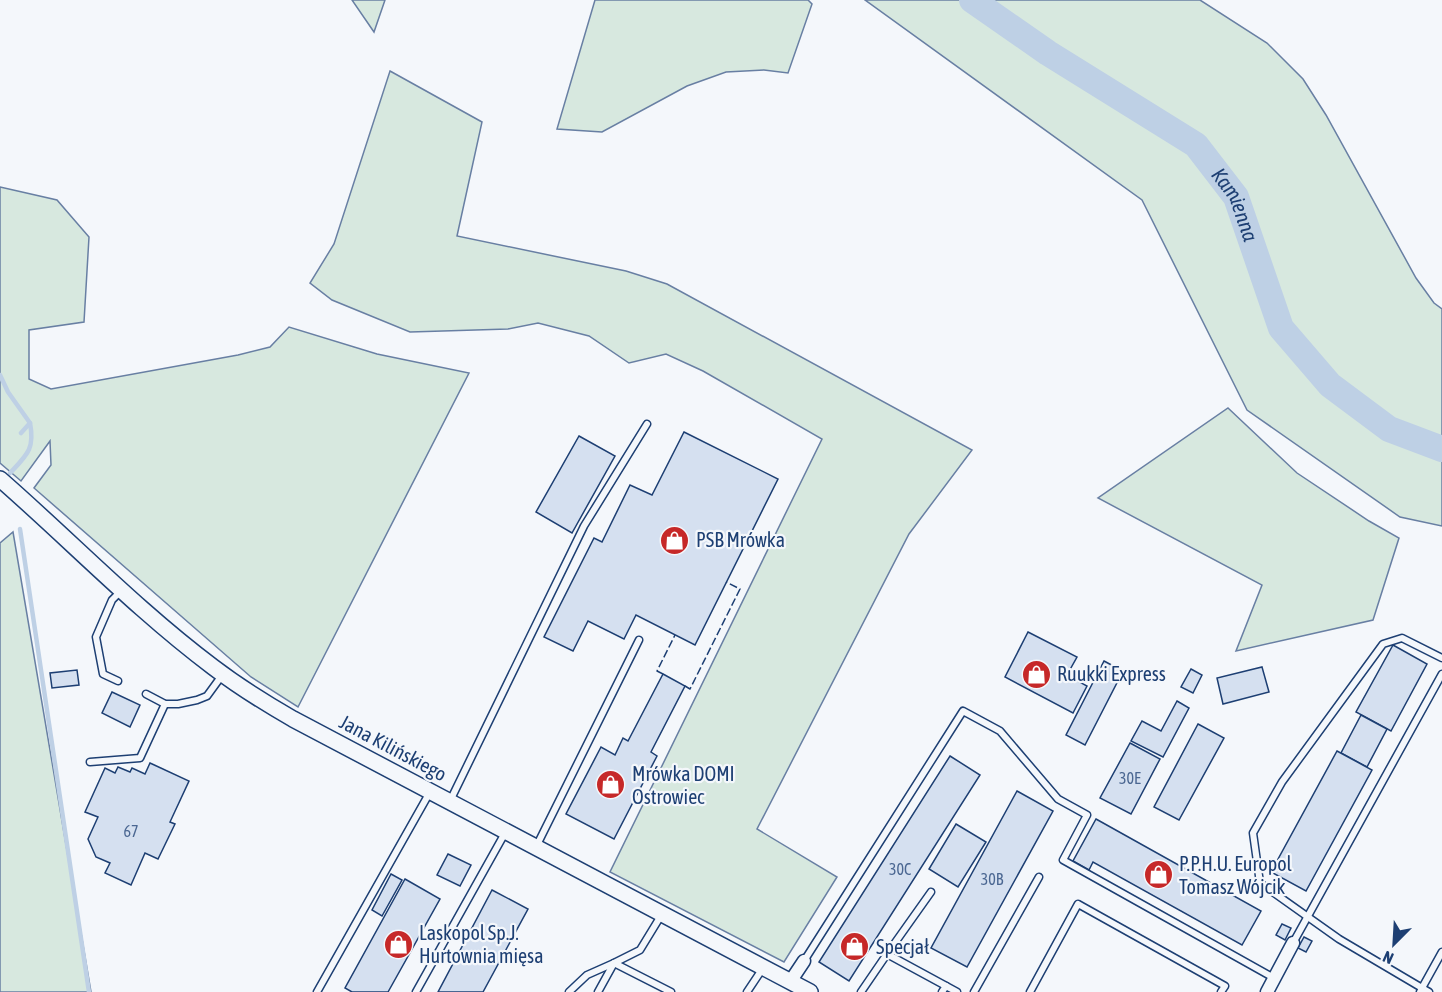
<svg xmlns="http://www.w3.org/2000/svg" width="1442" height="992" font-family="'Asap Condensed',sans-serif">
  <style>
    .green { fill: #d7e8df; stroke: #687fa3; stroke-width: 1.5 }
    .lines { fill: none; stroke-linecap: round; stroke-linejoin: round }
    .stream { stroke: #bed0e5; stroke-width: 4.5 }
    .river { stroke: #bed0e5; stroke-width: 26 }
    .building { fill: #d5e0f0; stroke: #1d3f73; stroke-width: 1.5 }
    .service-casing { stroke: #1d3f73; stroke-width: 9 }
    .minor-casing { stroke: #1d3f73; stroke-width: 15 }
    .tertiary-casing { stroke: #1d3f73; stroke-width: 18 }
    .service { stroke: #f4f7fb; stroke-width: 6 }
    .minor { stroke: #f4f7fb; stroke-width: 12 }
    .tertiary { stroke: #f4f7fb; stroke-width: 15 }
    .fence { stroke: #1d3f73; stroke-width: 1.5; stroke-dasharray: 8 3; stroke-linecap: butt }
    .labels { text-anchor: middle; stroke-width: 4.5; stroke-linejoin: round; paint-order: stroke }
    .number-label { font-size: 16px; fill: #4b6792 }
    .poi-label { font-size: 20px; fill: #1d3f73; stroke: #f4f7fb; text-anchor: start }
    .street-label { font-size: 20px; fill: #1d3f73; stroke: #f4f7fb }
    .water-label { font-size: 21px; font-style: italic; fill: #1d3f73; stroke: #f4f7fb }
  </style>
  <rect width="100%" height="100%" fill="#f4f7fb"/>
  <g class="green">
    <path d="M 352,0 L 385,0 L 374,32 Z"/>
    <path d="M 595,0 L 808,0 L 812,4 L 788,73 L 764,70 L 726,72 L 687,86 L 602,132 L 557,129 Z"/>
    <path d="M 865,0 L 1200,0 L 1267,43 L 1303,79 L 1326,115 L 1416,278 L 1434,303 L 1442,309 L 1442,526 L 1400,517 L 1247,410 L 1142,200 Z"/>
    <path d="M 390,71 L 482,122 L 457,236 L 626,271 L 667,284 L 972,450 L 909,534 L 757,829 L 837,877 L 784,962 L 610,872 L 822,439 L 703,371 L 666,354 L 629,363 L 589,336 L 538,323 L 508,329 L 410,332 L 332,300 L 310,283 L 334,244 Z"/>
    <path d="M 0,187 L 57,200 L 89,237 L 84,322 L 29,330 L 29,379 L 51,389 L 238,355 L 270,347 L 289,327 L 377,354 L 469,373 L 298,707 L 251,677 L 34,488 L 51,465 L 50,441 L 21,481 L 0,463 Z"/>
    <path d="M 1228,408 L 1297,473 L 1369,521 L 1399,538 L 1373,620 L 1236,651 L 1262,585 L 1098,498 Z"/>
    <path d="M 13,532 L 91,992 L 0,992 L 0,543 Z"/>
  </g>
  <g class="lines">
    <g class="stream">
      <path d="M 0,375 L 8,392 L 30,423 L 21,433"/>
      <path d="M 10,473 C 27,455 35,449 30,423"/>
      <path d="M 20,529 L 89,992"/>
    </g>
    <path class="river" id="s1" d="M 972,0 L 1048,53 L 1196,145 L 1236,197 L 1281,328 L 1330,385 L 1389,429 L 1442,449"/>
  </g>
  <g class="building">
    <path d="M 684,432 L 778,479 L 695,645 L 636,615 L 624,639 L 588,621 L 573,651 L 544,637 L 594,538 L 602,542 L 630,485 L 652,495 Z"/>
    <path d="M 579,436 L 615,456 L 572,533 L 536,512 Z"/>
    <path d="M 1028,632 L 1077,657 L 1067,675 L 1087,686 L 1073,713 L 1005,677 Z"/>
    <path d="M 1393,645 L 1427,664 L 1391,731 L 1356,712 Z"/>
    <path d="M 1104,661 L 1123,671 L 1085,745 L 1066,735 Z"/>
    <path d="M 1262,667 L 1269,692 L 1223,704 L 1217,678 Z"/>
    <path d="M 1191,669 L 1202,675 L 1193,693 L 1181,687 Z"/>
    <path d="M 77,670 L 79,685 L 52,688 L 50,673 Z"/>
    <path d="M 663,674 L 685,686 L 651,752 L 657,756 L 614,839 L 566,814 L 601,747 L 615,755 L 623,738 L 628,741 Z"/>
    <path d="M 112,692 L 140,705 L 130,727 L 102,713 Z"/>
    <path d="M 1177,701 L 1189,708 L 1163,757 L 1131,741 L 1142,721 L 1161,731 Z"/>
    <path d="M 1361,715 L 1387,729 L 1367,767 L 1341,753 Z"/>
    <path d="M 1198,724 L 1224,738 L 1179,820 L 1154,807 Z"/>
    <path d="M 1130,743 L 1160,759 L 1131,814 L 1100,798 Z"/>
    <path d="M 1337,751 L 1372,770 L 1306,891 L 1271,872 Z"/>
    <path d="M 950,756 L 980,775 L 849,981 L 819,962 Z"/>
    <path d="M 150,763 L 189,781 L 170,822 L 175,824 L 158,859 L 145,853 L 131,885 L 105,873 L 110,863 L 96,857 L 88,839 L 98,817 L 85,812 L 105,768 L 115,773 L 118,767 L 130,772 L 132,768 L 145,774 Z"/>
    <path d="M 1017,791 L 1053,811 L 967,967 L 931,948 Z"/>
    <path d="M 1096,819 L 1261,911 L 1242,945 L 1093,862 L 1089,870 L 1073,861 Z"/>
    <path d="M 956,824 L 986,842 L 958,887 L 929,869 Z"/>
    <path d="M 448,854 L 471,865 L 460,886 L 437,875 Z"/>
    <path d="M 391,874 L 402,880 L 382,916 L 372,910 Z"/>
    <path d="M 405,879 L 440,899 L 388,992 L 352,992 L 345,988 Z"/>
    <path d="M 492,890 L 528,909 L 483,992 L 438,992 Z"/>
    <path d="M 1282,924 L 1291,928 L 1285,940 L 1276,935 Z"/>
    <path d="M 1304,937 L 1312,941 L 1306,952 L 1298,948 Z"/>
  </g>
  <g class="lines">
    <defs>
      <g id="service">
        <path d="M 1442,658 L 1402,638 L 1383,644 L 1282,782 L 1253,833 L 1260,883 L 1339,939 L 1422,988 L 1442,952"/>
        <path d="M 118,681 L 103,674 L 96,637 L 112,600 L 121,591"/>
        <path d="M 146,694 L 165,704 L 178,704 L 197,700 L 207,696 L 223,674"/>
        <path d="M 90,762 L 140,758 L 165,704"/>
        <path d="M 450,801 L 584,526 L 647,424"/>
        <path d="M 536,847 L 639,640"/>
        <path d="M 1293,943 L 1442,674"/>
        <path d="M 887,954 L 931,892"/>
        <path d="M 804,961 L 963,711 L 1000,731 L 1058,799 L 1087,815 L 1063,860 L 1274,978"/>
        <path d="M 946,986 L 957,992"/>
        <path d="M 317,992 L 430,792"/>
        <path d="M 416,992 L 505,833"/>
        <path d="M 569,992 L 587,975 L 614,963 L 671,992"/>
        <path d="M 598,992 L 614,963 L 640,950 L 662,914"/>
        <path d="M 747,992 L 763,968"/>
        <path d="M 861,992 L 887,954 L 946,986 L 942,992"/>
        <path d="M 974,992 L 1039,877"/>
        <path d="M 1030,992 L 1078,904 L 1225,986 L 1221,992"/>
        <path d="M 1420,992 L 1422,988 L 1429,992"/>
      </g>
      <g id="minor">
        <path d="M 790,982 L 804,961"/>
        <path d="M 1267,992 L 1293,943"/>
      </g>
      <path id="tertiary" d="M 0,479 C 71,541 137,610 213,667 C 238,686 265,703 293,719 L 810,992"/>
    </defs>
    <use href="#service" class="service-casing"/>
    <use href="#minor" class="minor-casing"/>
    <use href="#tertiary" class="tertiary-casing"/>
    <use href="#service" class="service"/>
    <use href="#minor" class="minor"/>
    <use href="#tertiary" class="tertiary"/>
    <g class="fence">
      <path d="M 663,674 L 657,671 L 675,635"/>
      <path d="M 685,686 L 690,689 L 740,589 L 726,582"/>
    </g>
  </g>
  <defs>
    <symbol id="shop-disc" viewBox="-11 -11 22 22"><circle r="9.5" fill="#c62828" stroke="#f4f7fb"/><path d="M-5-2.5h2.3a2.7 3.5 0 0 1 5.4 0H5L5.5 6h-11ZM-1.5-2.5h3a1.5 2.3 0 0 0-3 0Z" fill="#fff"/></symbol>
  </defs>
  <g fill-rule="evenodd">
    <use href="#shop-disc" x="658" y="524" width="33" height="33"/>
    <use href="#shop-disc" x="1020" y="658" width="33" height="33"/>
    <use href="#shop-disc" x="594" y="768" width="33" height="33"/>
    <use href="#shop-disc" x="1142" y="858" width="33" height="33"/>
    <use href="#shop-disc" x="382" y="928" width="33" height="33"/>
    <use href="#shop-disc" x="838" y="930" width="33" height="33"/>
  </g>
  <g class="labels">
    <g class="number-label">
      <text x="1130" y="784">30E</text>
      <text x="131" y="837">67</text>
      <text x="900" y="875">30C</text>
      <text x="992" y="885">30B</text>
    </g>
    <g class="poi-label">
      <text x="696" y="547">PSB Mrówka</text>
      <text x="1057" y="681">Ruukki Express</text>
      <text x="632" y="781">Mrówka DOMI<tspan x="632" dy="23">Ostrowiec</tspan></text>
      <text x="1179" y="871">P.P.H.U. Europol<tspan x="1179" dy="23">Tomasz Wójcik</tspan></text>
      <text x="419" y="940">Laskopol Sp.J.<tspan x="419" dy="23">Hurtownia mięsa</tspan></text>
      <text x="876" y="954">Specjał</text>
    </g>
    <g class="street-label">
      <text transform="translate(393 748) rotate(28)" y="7">Jana Kilińskiego</text>
    </g>
    <g class="water-label">
      <text dy="7" stroke="none"><textPath href="#s1" startOffset="339">Kamienna</textPath></text>
    </g>
  </g>
  <g transform="translate(1394 944) rotate(204)" stroke="#f4f7fb" stroke-width="4.5" paint-order="stroke">
  <path d="M0-4.5L10 22L0 15L-10 22Z" fill="#1d3f73"/>
  <text y="-9" font-size="16" font-weight="bold" text-anchor="middle" fill="#1d3f73">N</text>
  </g>
</svg>
